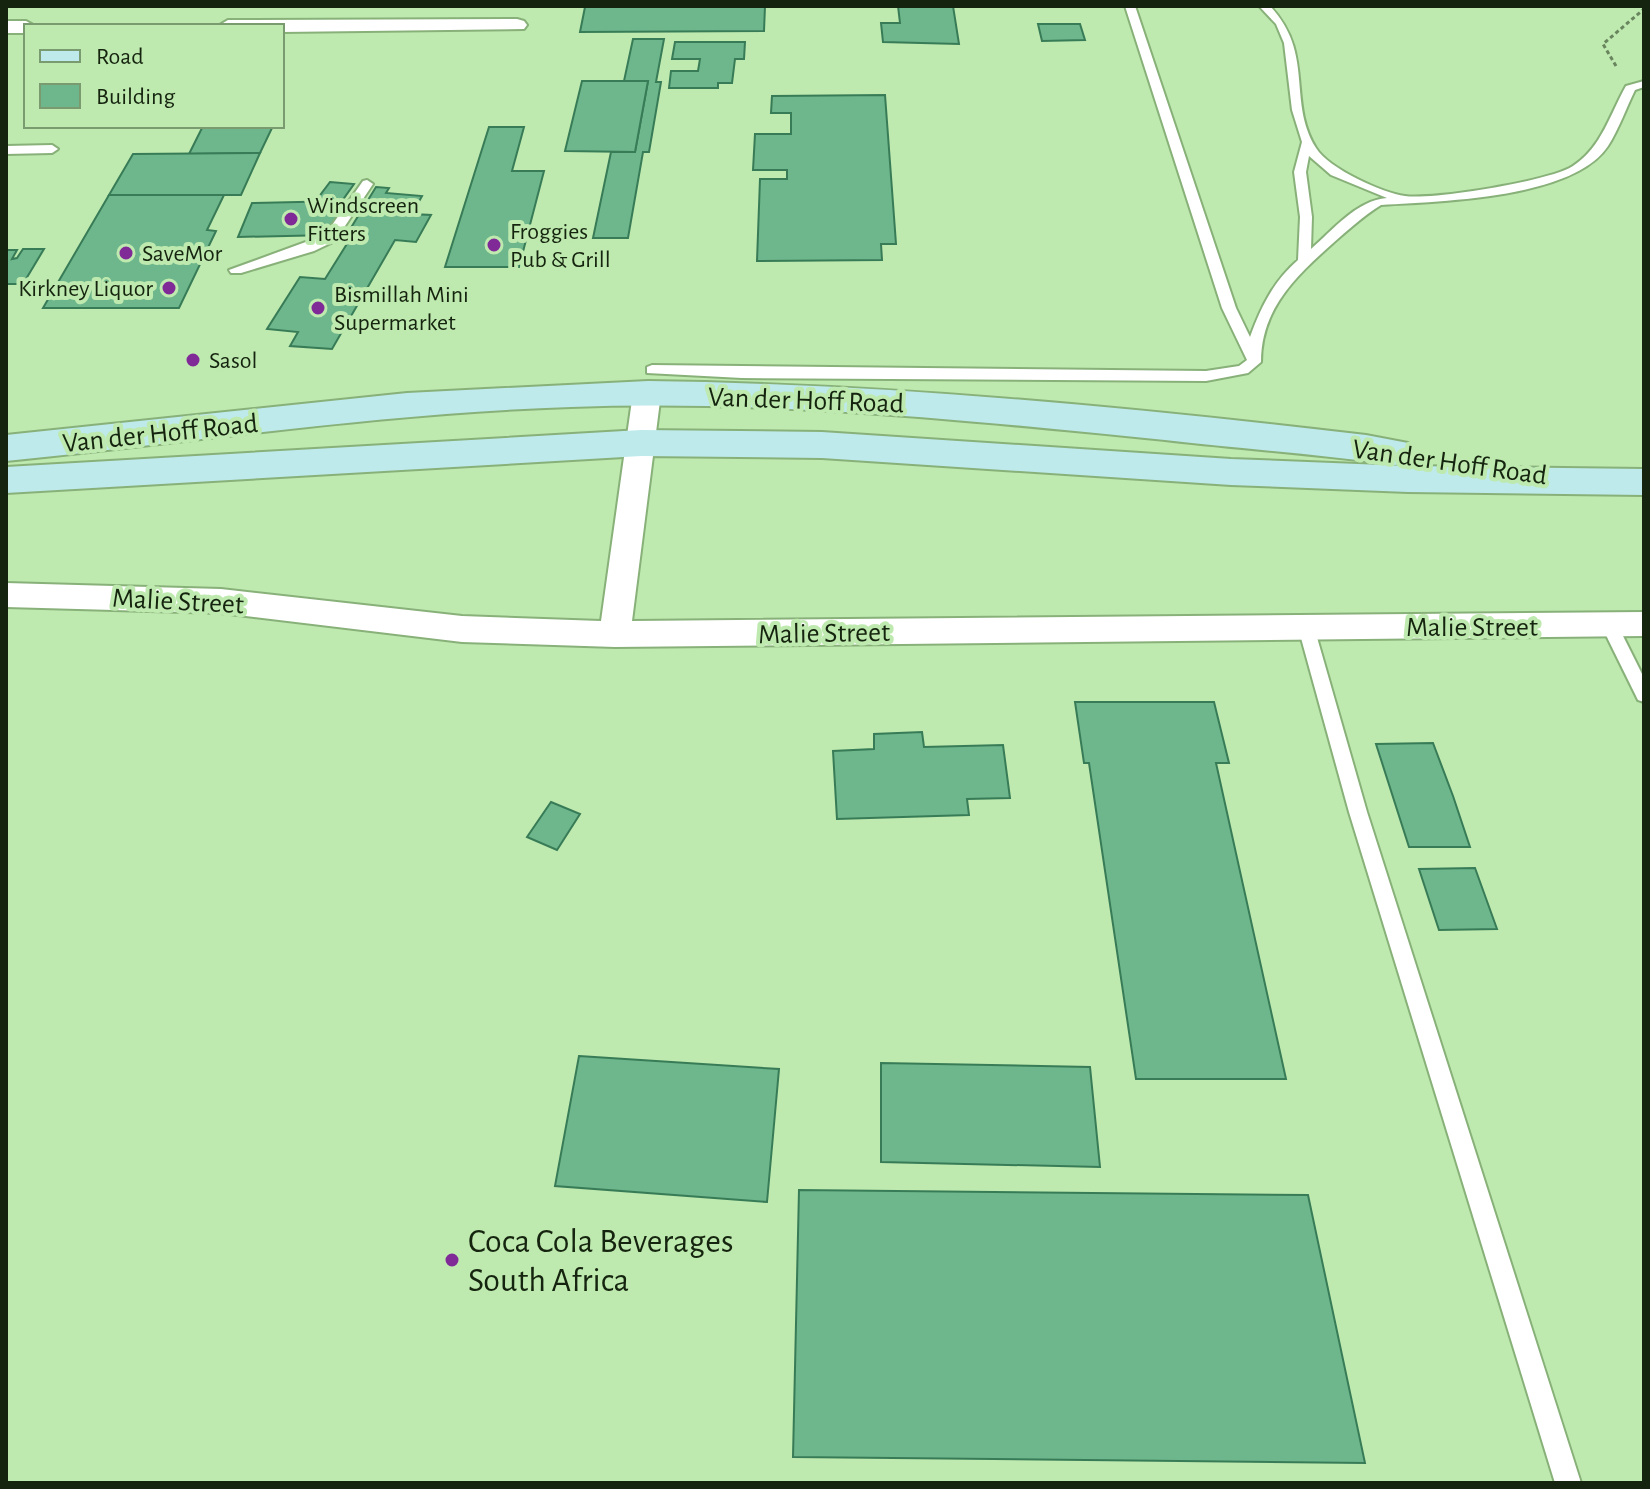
<svg xmlns="http://www.w3.org/2000/svg" width="1650" height="1489" font-family="'Alegreya Sans',sans-serif">
  <style>
    .building { fill: #6eb68c; stroke: #387c57; stroke-width: 2 }
    .lines { fill: none; stroke-linecap: round; stroke-linejoin: round }
    .service-casing { stroke: #88b179; stroke-width: 4 }
    .minor-casing { stroke: #88b179; stroke-width: 4 }
    .secondary-casing { stroke: #88b179; stroke-width: 4 }
    .path { stroke: #69855e; stroke-width: 3; stroke-dasharray: 4 3; stroke-linecap: butt }
    .service { fill: #fff; fill-rule: evenodd }
    .minor { fill: #fff; fill-rule: evenodd }
    .secondary { fill: #beeaec; fill-rule: evenodd }
    .poi-dot { fill: #802a98; stroke: #bee9af; stroke-width: 3 }
    .labels { text-anchor: middle; stroke-width: 8; stroke-linejoin: round; paint-order: stroke }
    .far-poi-label { font-size: 24px; fill: #15240e; stroke: #bee9af; text-anchor: start }
    .street-label { font-size: 28px; fill: #15240e; stroke: #bee9af }
    .near-poi-label { font-size: 34px; fill: #15240e; stroke: #bee9af; text-anchor: start }
  </style>
  <rect width="100%" height="100%" fill="#bee9af"/>
  <g class="building">
    <path d="M 765,6 L 764,31 L 580,32 L 585,7 Z"/>
    <path d="M 898,6 L 953,6 L 959,44 L 883,42 L 881,23 L 900,23 Z"/>
    <path d="M 1038,24 L 1080,24 L 1085,40 L 1042,41 Z"/>
    <path d="M 633,39 L 664,39 L 656,82 L 661,82 L 649,152 L 643,152 L 628,238 L 593,238 L 611,152 L 635,152 L 648,81 L 624,81 Z"/>
    <path d="M 675,42 L 745,42 L 744,59 L 735,59 L 732,83 L 718,83 L 718,88 L 669,88 L 671,71 L 698,71 L 700,59 L 672,59 Z"/>
    <path d="M 582,81 L 648,81 L 635,152 L 565,151 Z"/>
    <path d="M 885,95 L 896,244 L 881,244 L 882,260 L 757,261 L 760,179 L 787,179 L 787,170 L 753,170 L 755,134 L 791,134 L 791,113 L 771,113 L 772,96 Z"/>
    <path d="M 489,127 L 524,127 L 512,171 L 544,171 L 519,267 L 445,267 Z"/>
    <path d="M 202,128 L 272,128 L 260,153 L 189,154 Z"/>
    <path d="M 260,153 L 241,195 L 109,195 L 133,154 Z"/>
    <path d="M 330,182 L 354,184 L 342,201 L 315,202 Z"/>
    <path d="M 376,187 L 389,188 L 386,193 L 422,196 L 412,214 L 431,215 L 416,242 L 395,240 L 332,349 L 290,346 L 298,332 L 267,329 L 300,277 L 325,279 L 350,239 L 344,239 Z"/>
    <path d="M 109,195 L 224,195 L 207,230 L 216,231 L 179,308 L 43,308 Z"/>
    <path d="M 342,201 L 330,235 L 238,237 L 252,203 Z"/>
    <path d="M 23,249 L 44,249 L 23,284 L 6,284 L 6,250 L 17,250 L 12,259 L 17,258 Z"/>
    <path d="M 1075,702 L 1214,702 L 1229,763 L 1216,763 L 1286,1079 L 1136,1079 L 1089,763 L 1084,763 Z"/>
    <path d="M 922,732 L 924,747 L 1003,745 L 1010,798 L 967,799 L 969,815 L 837,819 L 833,751 L 874,749 L 874,734 Z"/>
    <path d="M 1433,743 L 1453,796 L 1470,847 L 1409,847 L 1376,744 Z"/>
    <path d="M 551,802 L 580,814 L 557,850 L 527,837 Z"/>
    <path d="M 1475,868 L 1497,929 L 1439,930 L 1419,869 Z"/>
    <path d="M 579,1056 L 779,1069 L 767,1202 L 555,1186 Z"/>
    <path d="M 881,1063 L 1090,1067 L 1100,1167 L 881,1162 Z"/>
    <path d="M 799,1190 L 1308,1195 L 1365,1463 L 793,1457 Z"/>
  </g>
  <g class="lines">
    <defs>
      <g id="service">
        <path d="M 1125,6 L 1135,6 L 1236,308 L 1250,337 C 1261,307 1273,282 1298,260 L 1300,217 L 1294,172 L 1302,142 L 1292,110 L 1284,43 L 1276,24 L 1259,6 L 1270,6 C 1315,54 1287,101 1316,148 C 1329,169 1383,193 1405,196 C 1433,200 1550,181 1573,166 C 1602,147 1610,114 1626,86 L 1644,81 L 1644,87 L 1635,90 C 1626,108 1619,129 1608,146 C 1573,199 1440,201 1381,205 C 1363,216 1348,230 1332,244 C 1295,277 1261,309 1261,362 L 1248,373 L 1206,381 L 742,378 L 647,373 L 647,367 L 652,365 L 1206,371 L 1239,366 L 1247,360 L 1222,308 ZM 1309,156 L 1331,175 L 1387,198 C 1357,200 1333,230 1311,249 L 1312,217 L 1306,172 Z"/>
        <path d="M 6,146 L 52,145 L 58,149 L 52,153 L 6,154 Z"/>
        <path d="M 367,180 L 373,184 L 335,241 L 314,251 L 241,273 L 231,273 L 229,270 L 325,235 L 363,181 Z"/>
        <path d="M 1609,618 L 1615,620 L 1644,678 L 1644,702 L 1638,700 L 1601,625 Z"/>
        <path d="M 1306,620 L 1314,627 L 1367,812 L 1581,1483 L 1555,1483 L 1349,812 L 1298,627 Z"/>
      </g>
      <g id="minor">
        <path d="M 517,19 L 524,21 L 527,25 L 524,29 L 282,32 L 282,26 L 218,26 L 228,20 Z"/>
        <path d="M 6,21 L 26,21 L 35,26 L 26,26 L 26,33 L 6,33 Z"/>
        <path d="M 647,384 L 657,387 L 661,393 L 632,621 L 1644,612 L 1644,636 L 615,647 L 462,642 L 221,613 L 6,607 L 6,583 L 221,589 L 462,616 L 601,621 L 633,393 L 637,387 Z"/>
      </g>
      <g id="secondary">
        <path d="M 648,381 C 888,384 1128,407 1366,435 L 1408,443 L 1413,452 L 1408,461 L 1395,465 C 1319,454 1242,449 1165,440 C 967,420 770,400 571,407 C 382,413 194,442 6,461 L 6,435 L 407,393 Z"/>
        <path d="M 641,430 L 822,432 L 1231,459 L 1408,466 L 1644,469 L 1644,495 L 1408,492 L 1231,485 L 822,458 L 641,456 L 6,493 L 6,467 Z"/>
      </g>
    </defs>
    <use href="#service" class="service-casing"/>
    <use href="#minor" class="minor-casing"/>
    <use href="#secondary" class="secondary-casing"/>
    <path class="path" d="M 1616,66 L 1603,44 L 1644,9"/>
    <use href="#service" class="service"/>
    <use href="#minor" class="minor"/>
    <use href="#secondary" class="secondary"/>
  </g>
  <g class="poi-dot">
    <circle cx="291" cy="219" r="8"/>
    <circle cx="494" cy="245" r="8"/>
    <circle cx="126" cy="253" r="8"/>
    <circle cx="169" cy="288" r="8"/>
    <circle cx="318" cy="308" r="8"/>
    <circle cx="193" cy="360" r="8"/>
    <circle cx="452" cy="1260" r="8"/>
  </g>
  <g class="labels">
    <g class="far-poi-label">
      <text x="307" y="213">Windscreen<tspan x="307" dy="28">Fitters</tspan></text>
      <text x="510" y="239">Froggies<tspan x="510" dy="28">Pub &amp; Grill</tspan></text>
      <text x="142" y="261">SaveMor</text>
      <text x="153" y="296" text-anchor="end">Kirkney Liquor</text>
      <text x="334" y="302">Bismillah Mini<tspan x="334" dy="28">Supermarket</tspan></text>
      <text x="209" y="368">Sasol</text>
    </g>
    <g class="street-label">
      <text transform="translate(806 399) rotate(2)" y="10">Van der Hoff Road</text>
      <text transform="translate(160 432) rotate(-6)" y="10">Van der Hoff Road</text>
      <text transform="translate(1450 461) rotate(8)" y="10">Van der Hoff Road</text>
      <text transform="translate(178 600) rotate(3)" y="10">Malie Street</text>
      <text x="1472" y="636">Malie Street</text>
      <text transform="translate(824 632) rotate(-1)" y="10">Malie Street</text>
    </g>
    <g class="near-poi-label">
      <text x="468" y="1252">Coca Cola Beverages<tspan x="468" dy="39">South Africa</tspan></text>
    </g>
  </g>
  <rect width="1650" height="1489" fill="none" stroke="#15240e" stroke-width="16"/>
  <rect x="24" y="24" width="260" height="104" fill="#bee9af" stroke="#7a9a6f" stroke-width="2"/>
  <rect x="40" y="50" width="40" height="12" fill="#beeaec" stroke="#7a9a6f" stroke-width="2"/>
  <text x="96" y="64" font-size="24" fill="#15240e">Road</text>
  <rect x="40" y="84" width="40" height="24" fill="#6eb68c" stroke="#7a9a6f" stroke-width="2"/>
  <text x="96" y="104" font-size="24" fill="#15240e">Building</text>
</svg>
